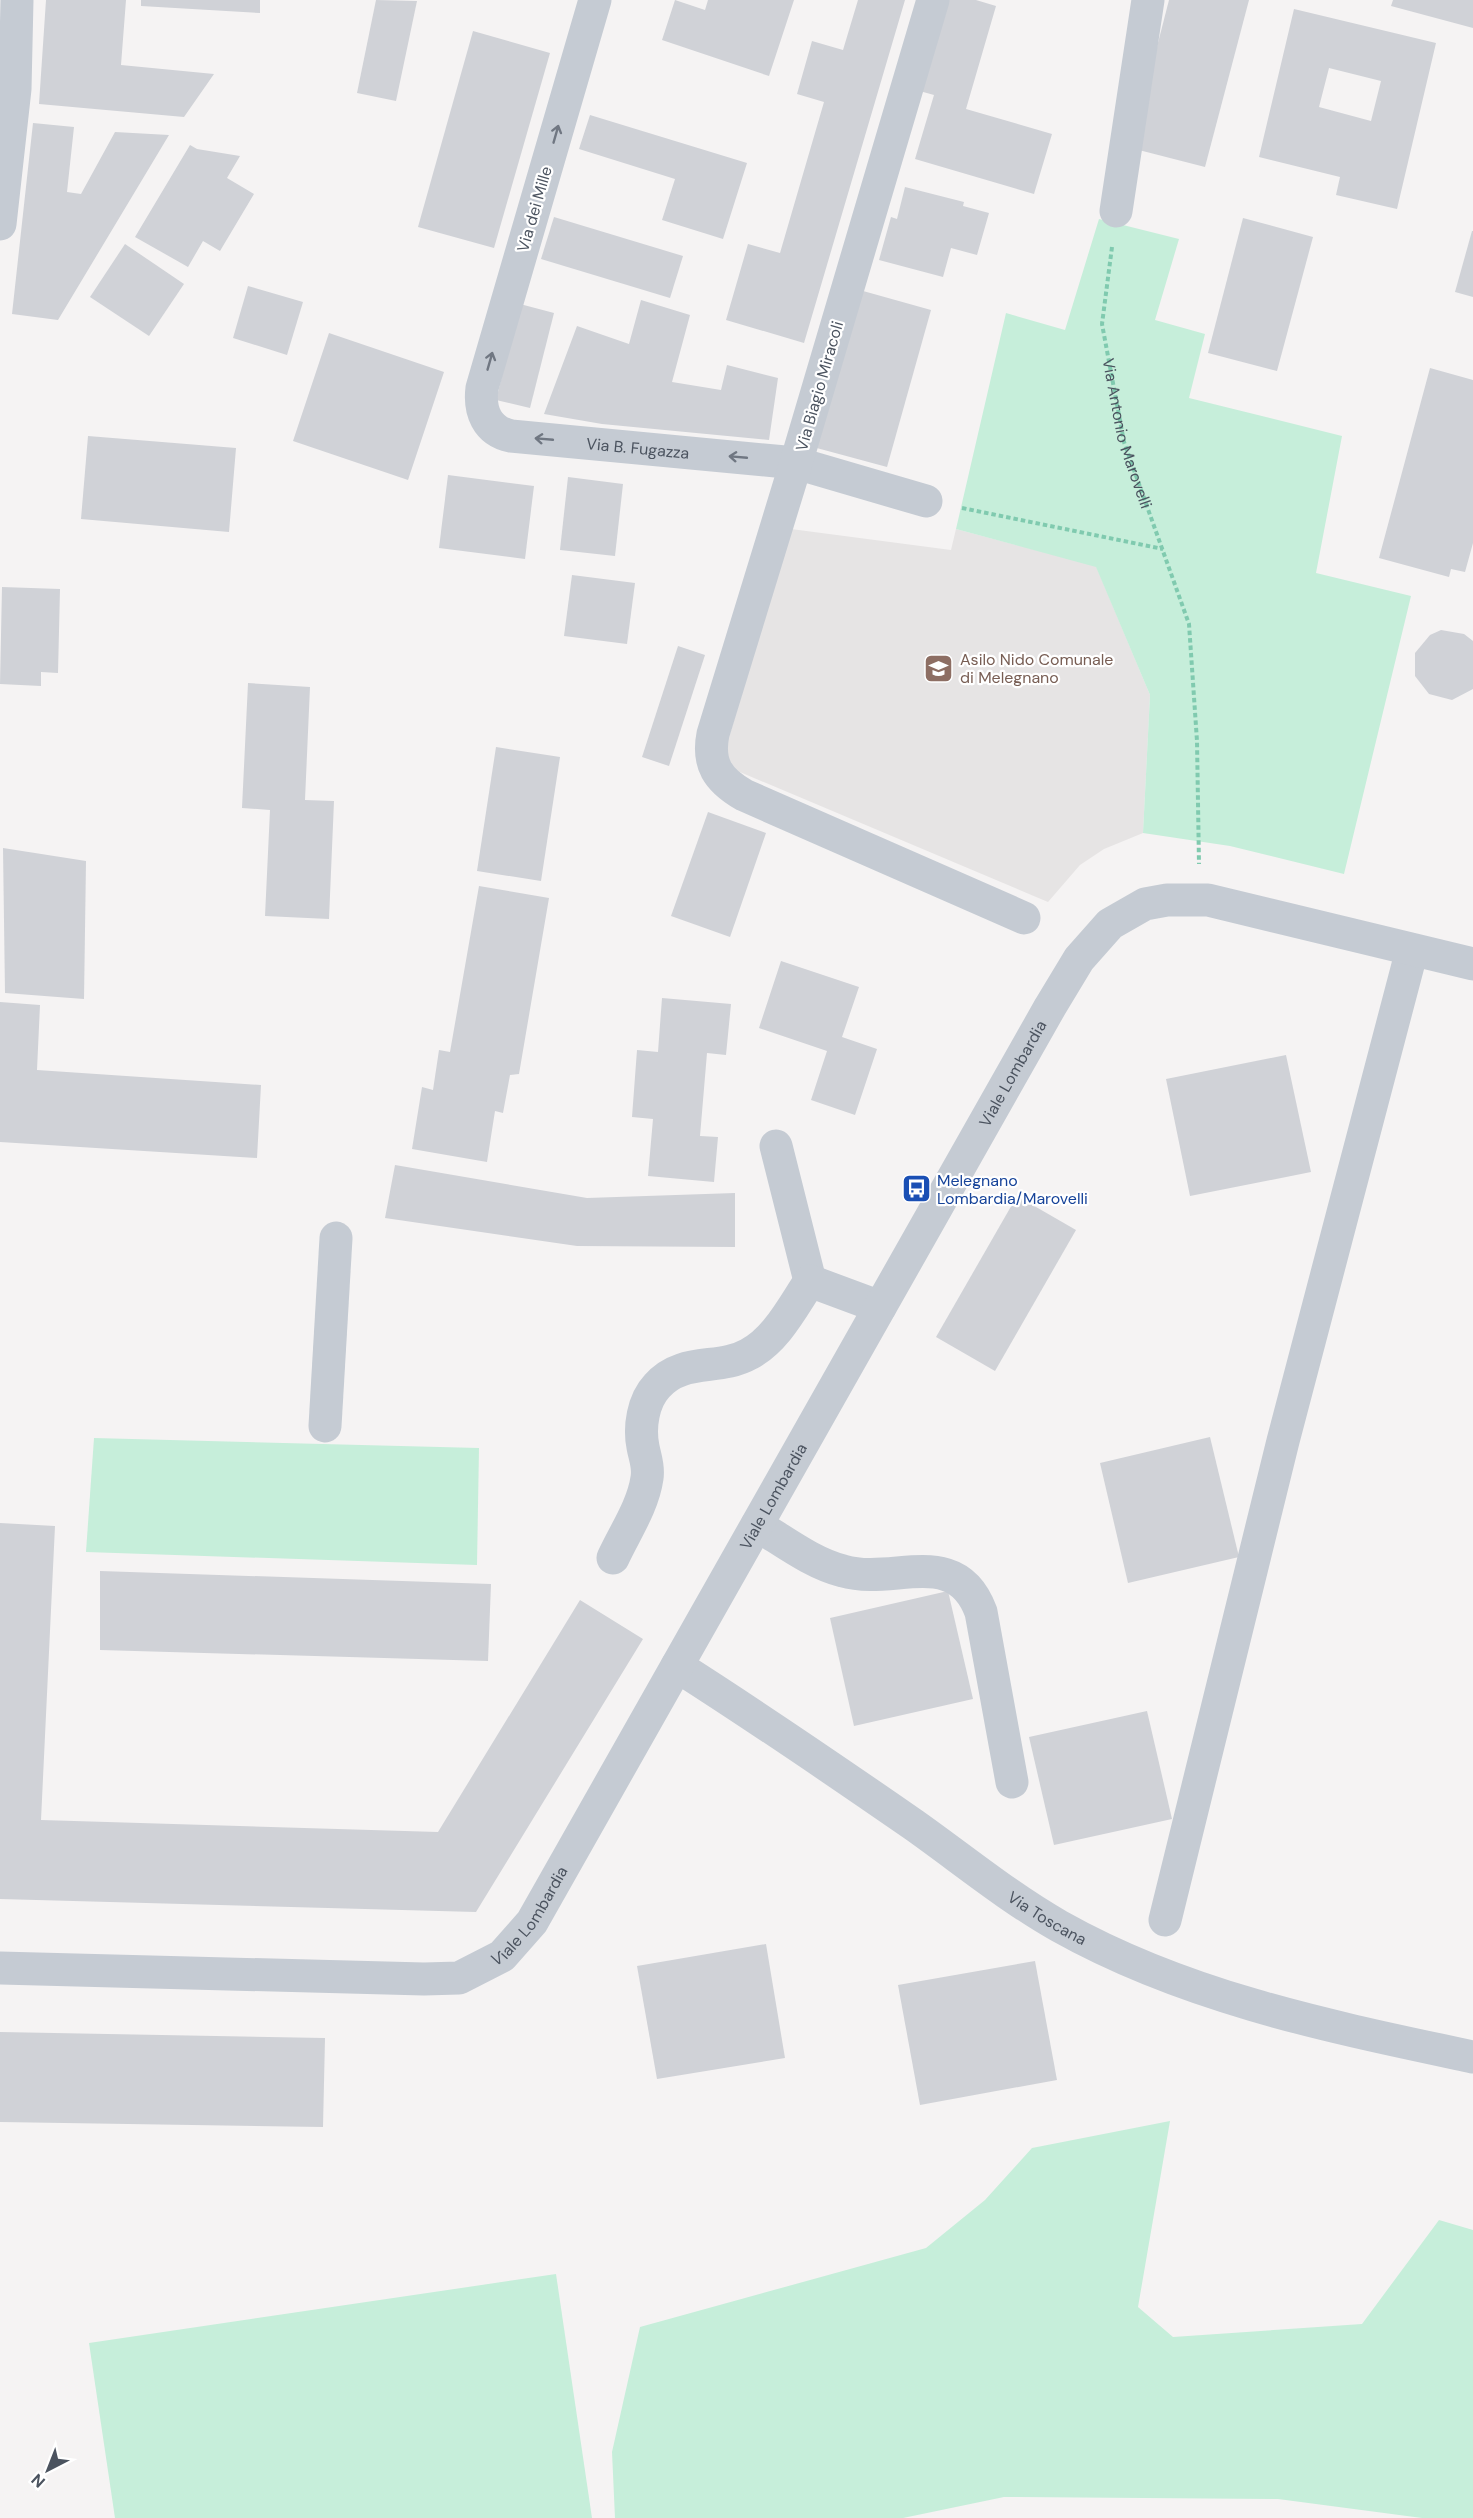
<svg xmlns="http://www.w3.org/2000/svg" width="1473" height="2518" font-family="'DM Sans',sans-serif">
  <style>
    .education { fill: #e6e4e4 }
    .green { fill: #c6eeda }
    .building { fill: #d0d2d7; fill-rule: evenodd }
    .lines { fill: none; stroke-linecap: round; stroke-linejoin: round }
    .path { stroke: #80caaf; stroke-width: 4; stroke-dasharray: 4.5 3; stroke-linecap: butt }
    .minor { stroke: #c5cbd3; stroke-width: 33 }
    .oneway { stroke: #707782 }
    .labels { text-anchor: middle; stroke-width: 4.5; stroke-linejoin: round; paint-order: stroke }
    .street-label { font-size: 16px; fill: #4b535f; stroke: #fff }
    .education-label { font-size: 16px; fill: #785e54; stroke: #fff; text-anchor: start }
    .transit-label { font-size: 16px; fill: #164399; stroke: #fff; text-anchor: start }
  </style>
  <rect width="100%" height="100%" fill="#f5f3f3"/>
  <path class="education" d="M 791,529 L 951,550 L 956,529 L 1096,566 L 1150,695 L 1143,833 L 1104,849 L 1080,865 L 1048,902 L 721,764 Z"/>
  <g class="green">
    <path d="M 1099,219 L 1179,239 L 1155,320 L 1205,334 L 1189,398 L 1342,436 L 1316,573 L 1411,596 L 1344,874 L 1230,846 L 1143,833 L 1150,695 L 1096,567 L 956,529 L 1006,313 L 1065,330 Z"/>
    <path d="M 94,1438 L 479,1448 L 477,1565 L 86,1552 Z"/>
    <path d="M 1170,2121 L 1138,2307 L 1173,2337 L 1362,2324 L 1439,2220 L 1473,2230 L 1473,2518 L 1422,2518 L 1278,2499 L 1004,2497 L 903,2518 L 615,2518 L 612,2452 L 640,2327 L 926,2248 L 985,2200 L 1032,2148 Z"/>
    <path d="M 556,2274 L 592,2518 L 115,2518 L 89,2343 Z"/>
  </g>
  <g class="building">
    <path d="M 46,0 L 126,0 L 121,65 L 214,74 L 184,117 L 39,104 Z"/>
    <path d="M 141,0 L 260,0 L 260,13 L 141,6 Z"/>
    <path d="M 376,0 L 417,1 L 396,101 L 357,93 Z"/>
    <path d="M 675,0 L 705,10 L 708,0 L 794,0 L 769,76 L 662,40 Z"/>
    <path d="M 858,0 L 905,0 L 804,343 L 726,320 L 748,244 L 780,253 L 824,102 L 797,94 L 812,41 L 843,50 Z"/>
    <path d="M 944,0 L 976,0 L 996,6 L 966,109 L 1052,134 L 1034,194 L 915,159 L 934,95 L 916,90 Z"/>
    <path d="M 1169,0 L 1249,0 L 1205,167 L 1131,148 Z"/>
    <path d="M 1393,0 L 1473,0 L 1473,28 L 1391,6 Z"/>
    <path d="M 1294,9 L 1436,43 L 1397,209 L 1336,195 L 1340,177 L 1259,157 ZM 1329,68 L 1381,81 L 1371,121 L 1319,107 Z"/>
    <path d="M 473,31 L 550,53 L 494,248 L 418,227 Z"/>
    <path d="M 590,115 L 747,163 L 723,239 L 662,220 L 675,179 L 579,149 Z"/>
    <path d="M 33,123 L 74,127 L 67,192 L 81,194 L 115,132 L 169,135 L 58,320 L 12,314 Z"/>
    <path d="M 190,145 L 197,149 L 240,156 L 227,178 L 254,194 L 220,251 L 203,241 L 188,267 L 135,237 Z"/>
    <path d="M 905,187 L 964,202 L 963,206 L 989,213 L 977,255 L 951,248 L 943,277 L 879,260 L 891,217 L 897,219 Z"/>
    <path d="M 554,217 L 683,256 L 670,298 L 541,259 Z"/>
    <path d="M 1243,218 L 1313,237 L 1277,371 L 1208,353 Z"/>
    <path d="M 1472,231 L 1473,231 L 1473,297 L 1455,292 Z"/>
    <path d="M 125,244 L 184,284 L 149,336 L 90,297 Z"/>
    <path d="M 248,286 L 303,302 L 287,355 L 233,338 Z"/>
    <path d="M 856,289 L 931,310 L 887,467 L 813,447 Z"/>
    <path d="M 641,300 L 690,315 L 672,382 L 721,390 L 727,365 L 778,378 L 769,440 L 602,424 L 544,414 L 577,326 L 629,344 Z"/>
    <path d="M 520,304 L 554,313 L 530,408 L 496,400 Z"/>
    <path d="M 329,333 L 444,372 L 408,480 L 293,441 Z"/>
    <path d="M 1430,368 L 1473,380 L 1473,543 L 1465,572 L 1451,569 L 1449,577 L 1379,558 Z"/>
    <path d="M 88,436 L 236,448 L 229,532 L 81,519 Z"/>
    <path d="M 448,475 L 534,486 L 525,559 L 439,548 Z"/>
    <path d="M 568,477 L 623,484 L 615,556 L 560,550 Z"/>
    <path d="M 572,575 L 635,583 L 627,644 L 564,636 Z"/>
    <path d="M 2,587 L 60,589 L 58,673 L 41,672 L 41,686 L 0,684 Z"/>
    <path d="M 1441,630 L 1464,634 L 1473,641 L 1473,689 L 1452,700 L 1429,694 L 1415,676 L 1415,653 L 1430,635 Z"/>
    <path d="M 678,646 L 705,655 L 669,766 L 642,757 Z"/>
    <path d="M 248,683 L 310,687 L 305,800 L 334,801 L 329,919 L 265,916 L 270,810 L 242,808 Z"/>
    <path d="M 496,747 L 560,757 L 541,881 L 477,871 Z"/>
    <path d="M 708,812 L 766,833 L 730,937 L 671,916 Z"/>
    <path d="M 3,848 L 86,861 L 84,999 L 5,993 Z"/>
    <path d="M 479,886 L 549,898 L 519,1074 L 510,1075 L 503,1113 L 495,1111 L 487,1162 L 412,1149 L 422,1087 L 433,1090 L 439,1050 L 450,1052 Z"/>
    <path d="M 781,961 L 859,987 L 842,1037 L 877,1049 L 855,1115 L 811,1100 L 827,1051 L 759,1028 Z"/>
    <path d="M 662,998 L 731,1004 L 726,1055 L 707,1053 L 700,1136 L 718,1137 L 714,1182 L 648,1176 L 653,1119 L 632,1117 L 637,1050 L 658,1052 Z"/>
    <path d="M 0,1002 L 40,1005 L 37,1070 L 261,1085 L 257,1158 L 0,1142 Z"/>
    <path d="M 1286,1055 L 1311,1172 L 1190,1196 L 1166,1079 Z"/>
    <path d="M 395,1165 L 587,1198 L 735,1193 L 735,1247 L 577,1246 L 385,1218 Z"/>
    <path d="M 1017,1196 L 1076,1230 L 995,1371 L 936,1337 Z"/>
    <path d="M 1210,1437 L 1239,1557 L 1128,1583 L 1100,1463 Z"/>
    <path d="M 0,1523 L 55,1526 L 41,1820 L 438,1832 L 580,1600 L 643,1639 L 476,1912 L 0,1899 Z"/>
    <path d="M 100,1571 L 491,1584 L 488,1661 L 100,1650 Z"/>
    <path d="M 948,1591 L 973,1699 L 854,1726 L 830,1618 Z"/>
    <path d="M 1147,1711 L 1172,1819 L 1054,1845 L 1029,1737 Z"/>
    <path d="M 766,1944 L 785,2058 L 657,2079 L 637,1966 Z"/>
    <path d="M 1035,1961 L 1057,2080 L 920,2105 L 898,1985 Z"/>
    <path d="M 0,2032 L 325,2038 L 323,2127 L 0,2122 Z"/>
  </g>
  <g class="lines">
    <g class="path">
      <path id="s1" d="M 1112,247 L 1102,324 L 1124,442 L 1189,624 L 1197,741 L 1199,864"/>
      <path d="M 962,508 L 1163,549"/>
    </g>
    <g class="minor">
      <path id="s2" d="M 595,0 L 482,388 C 479,411 487,431 511,436 L 796,463 L 926,501"/>
      <path d="M 933,0 L 796,463 L 713,734 C 707,764 718,780 744,795 L 1024,918"/>
      <path d="M 1116,211 L 1148,0"/>
      <path d="M 0,224 L 15,89 L 17,0"/>
      <path d="M 776,1146 L 810,1281"/>
      <path d="M 325,1426 L 336,1238"/>
      <path d="M 757,1525 C 785,1542 812,1563 843,1571 C 894,1586 956,1544 981,1612 L 1012,1782"/>
      <path d="M 613,1558 C 625,1532 643,1506 647,1478 C 649,1466 645,1458 643,1447 C 639,1427 643,1401 657,1386 C 682,1357 719,1371 749,1354 C 777,1339 793,1306 810,1281 L 880,1307"/>
      <path id="s3" d="M 677,1666 C 757,1717 836,1771 914,1825 C 962,1859 1008,1897 1059,1926 C 1187,1998 1332,2027 1473,2057"/>
      <path d="M 1165,1920 L 1283,1441 L 1412,950"/>
      <path id="s4" d="M 0,1968 L 424,1979 L 459,1978 L 502,1956 L 532,1922 L 1050,1007 L 1079,959 L 1110,924 L 1145,904 L 1167,900 L 1208,900 L 1473,964"/>
    </g>
  </g>
  <defs><path id="oneway-shaft" d="M-6 0H5M1.5-3L5.5 0L1.5 3" fill="none" stroke-width="1.6" stroke-linecap="round" stroke-linejoin="round" transform="scale(1.5)"/></defs>
  <g class="oneway">
    <use href="#oneway-shaft" transform="translate(556 134) rotate(-74)"/>
    <use href="#oneway-shaft" transform="translate(490 361) rotate(-74)"/>
    <use href="#oneway-shaft" transform="translate(544 439) rotate(-175)"/>
    <use href="#oneway-shaft" transform="translate(738 457) rotate(-175)"/>
  </g>
  <defs>
    <symbol id="school-square" viewBox="-11 -11 22 22"><rect x="-9" y="-9" width="18" height="18" rx="4" fill="#8d6e63" stroke="#fff"/><path d="M0-5L7-2L0 1L-7-2ZM-4 1L0 2.5L4 1V4Q0 6-4 4Z" fill="#fff"/></symbol>
    <symbol id="bus-square" viewBox="-11 -11 22 22"><rect x="-9" y="-9" width="18" height="18" rx="4" fill="#1a4fb4" stroke="#fff"/><path d="M-5-6H5V4H4V6H2V4H-2V6H-4V4H-5ZM-3.5-4V0h7V-4ZM-3.5 1.2v1.5H-2V1.2ZM2 1.2v1.5H3.5V1.2Z" fill="#fff"/></symbol>
  </defs>
  <g fill-rule="evenodd">
    <use href="#school-square" x="922" y="652" width="33" height="33"/>
    <use href="#bus-square" x="900" y="1172" width="33" height="33"/>
  </g>
  <g class="labels">
    <g class="street-label">
      <text transform="translate(534 209) rotate(-74)" y="6">Via dei Mille</text>
      <text transform="translate(819 386) rotate(-74)" y="6">Via Biagio Miracoli</text>
      <text dy="6" stroke="none"><textPath href="#s1" startOffset="190">Via Antonio Marovelli</textPath></text>
      <text dy="6" stroke="none"><textPath href="#s2" startOffset="594">Via B. Fugazza</textPath></text>
      <text dy="6" stroke="none"><textPath href="#s4" startOffset="1528">Viale Lombardia</textPath></text>
      <text dy="6" stroke="none"><textPath href="#s4" startOffset="1042">Viale Lombardia</textPath></text>
      <text dy="6" stroke="none"><textPath href="#s4" startOffset="556">Viale Lombardia</textPath></text>
      <text dy="6" stroke="none"><textPath href="#s3" startOffset="448">Via Toscana</textPath></text>
    </g>
    <g class="education-label">
      <text x="960" y="665">Asilo Nido Comunale<tspan x="960" dy="18">di Melegnano</tspan></text>
    </g>
    <g class="transit-label">
      <text x="937" y="1186">Melegnano<tspan x="937" dy="18">Lombardia/Marovelli</tspan></text>
    </g>
  </g>
  <g transform="translate(48 2470) rotate(222)" stroke="#ffffff" stroke-width="4.5" paint-order="stroke">
  <path d="M0-4.5L10 22L0 15L-10 22Z" fill="#4b535f"/>
  <text y="-9" font-size="16" font-weight="bold" text-anchor="middle" fill="#4b535f">N</text>
  </g>
</svg>
